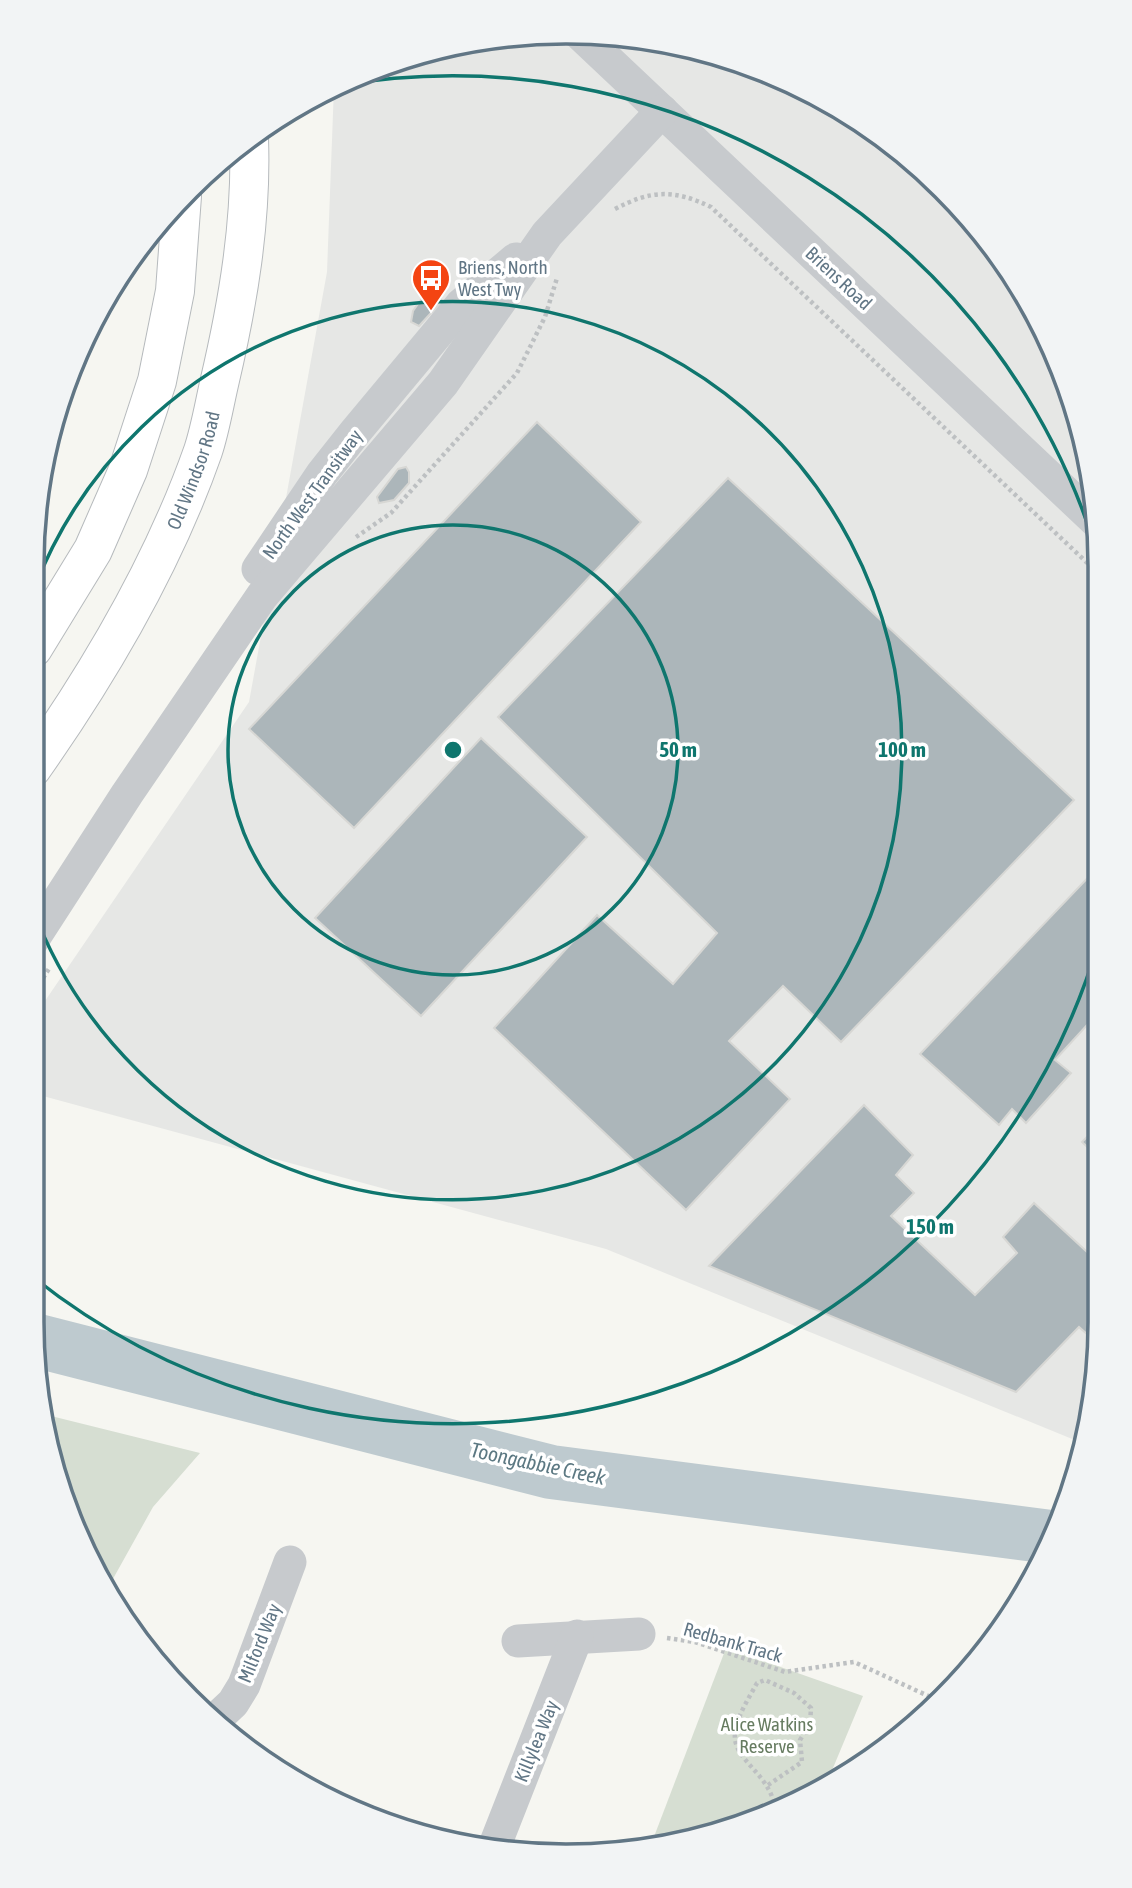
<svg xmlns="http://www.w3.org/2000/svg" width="1132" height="1888" font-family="'Asap Condensed',sans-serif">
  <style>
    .built { fill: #e6e7e5 }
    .green { fill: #d6ded2 }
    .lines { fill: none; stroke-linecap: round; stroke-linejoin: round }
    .river { stroke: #becacf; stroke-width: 54 }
    .building { fill: #acb6ba; stroke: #d7d7d4; stroke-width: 2 }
    .highway-casing { stroke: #b6babd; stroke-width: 40 }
    .path { stroke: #bdc0c2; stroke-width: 4.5; stroke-dasharray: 3.5 3.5; stroke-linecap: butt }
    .minor { stroke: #c7cacd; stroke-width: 33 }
    .highway { stroke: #fff; stroke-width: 38 }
    .ring { fill: none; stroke: #0f766e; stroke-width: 3.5 }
    .labels { text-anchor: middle; stroke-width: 7; stroke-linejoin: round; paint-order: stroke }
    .poi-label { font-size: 19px; fill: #617685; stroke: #fff; text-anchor: start }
    .street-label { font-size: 19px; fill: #617685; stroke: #fff }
    .park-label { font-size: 19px; fill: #677c61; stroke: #fff }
    .water-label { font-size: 21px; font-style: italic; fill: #5d7983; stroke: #fff }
    .rim { fill: none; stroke: #617685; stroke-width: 3.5 }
    .centre { fill: #0f766e; stroke: #fff; stroke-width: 3.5 }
    .ring-label { font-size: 21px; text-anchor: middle; font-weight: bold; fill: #0f766e; stroke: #fff; stroke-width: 7; stroke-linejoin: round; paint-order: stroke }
  </style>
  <rect width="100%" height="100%" fill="#f6f6f1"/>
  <path class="built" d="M 566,32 L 671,42 L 771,72 L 863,122 L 968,213 L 1029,299 L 1082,427 L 1099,531 L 1099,1357 L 1082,1443 L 606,1249 L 32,1093 L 32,1020 L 249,702 L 327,272 L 334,87 L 362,72 L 462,42 Z"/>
  <g class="green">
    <path d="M 47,1415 L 200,1453 L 153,1507 L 109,1586 L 60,1493 Z"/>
    <path d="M 726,1648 L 863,1696 L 828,1780 L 737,1828 L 652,1842 Z"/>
  </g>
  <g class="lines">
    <path class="river" d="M 34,1340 L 551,1472 L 1051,1537"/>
  </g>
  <g class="building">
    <path d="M 436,291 L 442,301 L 419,326 L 411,322 L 413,311 L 425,294 Z"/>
    <path d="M 537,422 L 641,522 L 354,828 L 249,729 Z"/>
    <path d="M 406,467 L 409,472 L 409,483 L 394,500 L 379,503 L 377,497 L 398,469 Z"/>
    <path d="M 728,478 L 1074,800 L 841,1042 L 783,986 L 729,1041 L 790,1099 L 686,1210 L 494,1028 L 597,915 L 673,984 L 717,933 L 498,717 Z"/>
    <path d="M 481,738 L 587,837 L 421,1016 L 315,918 Z"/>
    <path d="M 1099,866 L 1099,1012 L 1055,1060 L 1071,1073 L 1026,1123 L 1012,1109 L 999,1125 L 920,1054 Z"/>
    <path d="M 864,1105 L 913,1155 L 896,1175 L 914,1193 L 891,1216 L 975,1295 L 1017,1253 L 1003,1237 L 1034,1203 L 1099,1263 L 1099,1345 L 1079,1327 L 1016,1392 L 709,1266 Z"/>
    <path d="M 1099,1125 L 1099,1158 L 1082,1142 Z"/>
  </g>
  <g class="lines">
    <defs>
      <g id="highway">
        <path d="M 33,648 L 93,550 L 128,470 L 157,381 L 175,291 L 182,196"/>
        <path id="s1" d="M 32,768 C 101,670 163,565 203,451 C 210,430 214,406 219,384 C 238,303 252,221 249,138"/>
      </g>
    </defs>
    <use href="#highway" class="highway-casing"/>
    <g class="path">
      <path d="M 615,209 C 651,190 674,189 711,207 L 1099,574"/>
      <path d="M 356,537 L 391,513 L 517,373 L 545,317 L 557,278"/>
      <path d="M 32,996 L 50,967"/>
      <path d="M 667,1638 L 695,1642 L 785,1672 L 854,1662 L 935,1699"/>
      <path d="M 768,1785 L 802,1762 L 800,1740 L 810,1724 L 811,1708 L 794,1693 L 765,1680 L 757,1683 C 749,1698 737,1716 735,1733 C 732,1760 770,1773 775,1808"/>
    </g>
    <g class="minor">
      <path d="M 579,33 L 1098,523"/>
      <path d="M 258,569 L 322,474 L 356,431 L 461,305 L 516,259"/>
      <path d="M 32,941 L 127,794 L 262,596 L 443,383 L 547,234 L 662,111"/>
      <path d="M 518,1641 L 639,1634"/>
      <path d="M 217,1718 L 233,1703 L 244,1685 L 290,1562"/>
      <path d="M 495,1845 L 577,1636"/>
    </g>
    <use href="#highway" class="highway"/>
  </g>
  <g class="ring">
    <circle cx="453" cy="750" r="225"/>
    <path d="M34 589A449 449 0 1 1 32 907"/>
    <path d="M1099 941A674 674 0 0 1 33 1277M336 86A674 674 0 0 1 1099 559"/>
  </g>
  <defs>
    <symbol id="bus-pin" viewBox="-11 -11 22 30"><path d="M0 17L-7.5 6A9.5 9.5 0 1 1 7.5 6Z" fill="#f44412" stroke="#fff"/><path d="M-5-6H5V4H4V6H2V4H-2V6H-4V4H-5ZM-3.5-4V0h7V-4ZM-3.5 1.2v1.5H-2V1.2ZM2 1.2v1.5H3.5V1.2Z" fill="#fff"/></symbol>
  </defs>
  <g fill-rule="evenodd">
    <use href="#bus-pin" x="409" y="256" width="44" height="60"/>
  </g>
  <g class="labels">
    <g class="poi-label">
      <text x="458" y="274">Briens, North<tspan x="458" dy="22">West Twy</tspan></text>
    </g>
    <g class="street-label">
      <text transform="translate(839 278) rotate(43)" y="7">Briens Road</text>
      <text dy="7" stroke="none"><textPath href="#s1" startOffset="340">Old Windsor Road</textPath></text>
      <text transform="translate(312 494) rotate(-54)" y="7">North West Transitway</text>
      <text transform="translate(733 1642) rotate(16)" y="7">Redbank Track</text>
      <text transform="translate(259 1643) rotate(-68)" y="7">Milford Way</text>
      <text transform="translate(536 1741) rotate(-68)" y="7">Killylea Way</text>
    </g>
    <g class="park-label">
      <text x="767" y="1731">Alice Watkins<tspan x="767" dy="22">Reserve</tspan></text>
    </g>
    <g class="water-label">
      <text transform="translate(538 1464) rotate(12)" y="7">Toongabbie Creek</text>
    </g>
  </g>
  <path d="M0 0H1132V1888H0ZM566 44H566A522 522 0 0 1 1088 566V1322A522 522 0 0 1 566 1844H566A522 522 0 0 1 44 1322V566A522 522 0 0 1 566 44Z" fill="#f2f4f5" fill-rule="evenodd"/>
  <path class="rim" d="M566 44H566A522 522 0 0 1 1088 566V1322A522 522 0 0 1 566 1844H566A522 522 0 0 1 44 1322V566A522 522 0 0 1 566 44Z"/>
  <circle cx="453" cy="750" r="10" class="centre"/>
  <g class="ring-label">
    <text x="678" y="757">50 m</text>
    <text x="902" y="757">100 m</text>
    <text x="930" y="1234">150 m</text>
  </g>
</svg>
